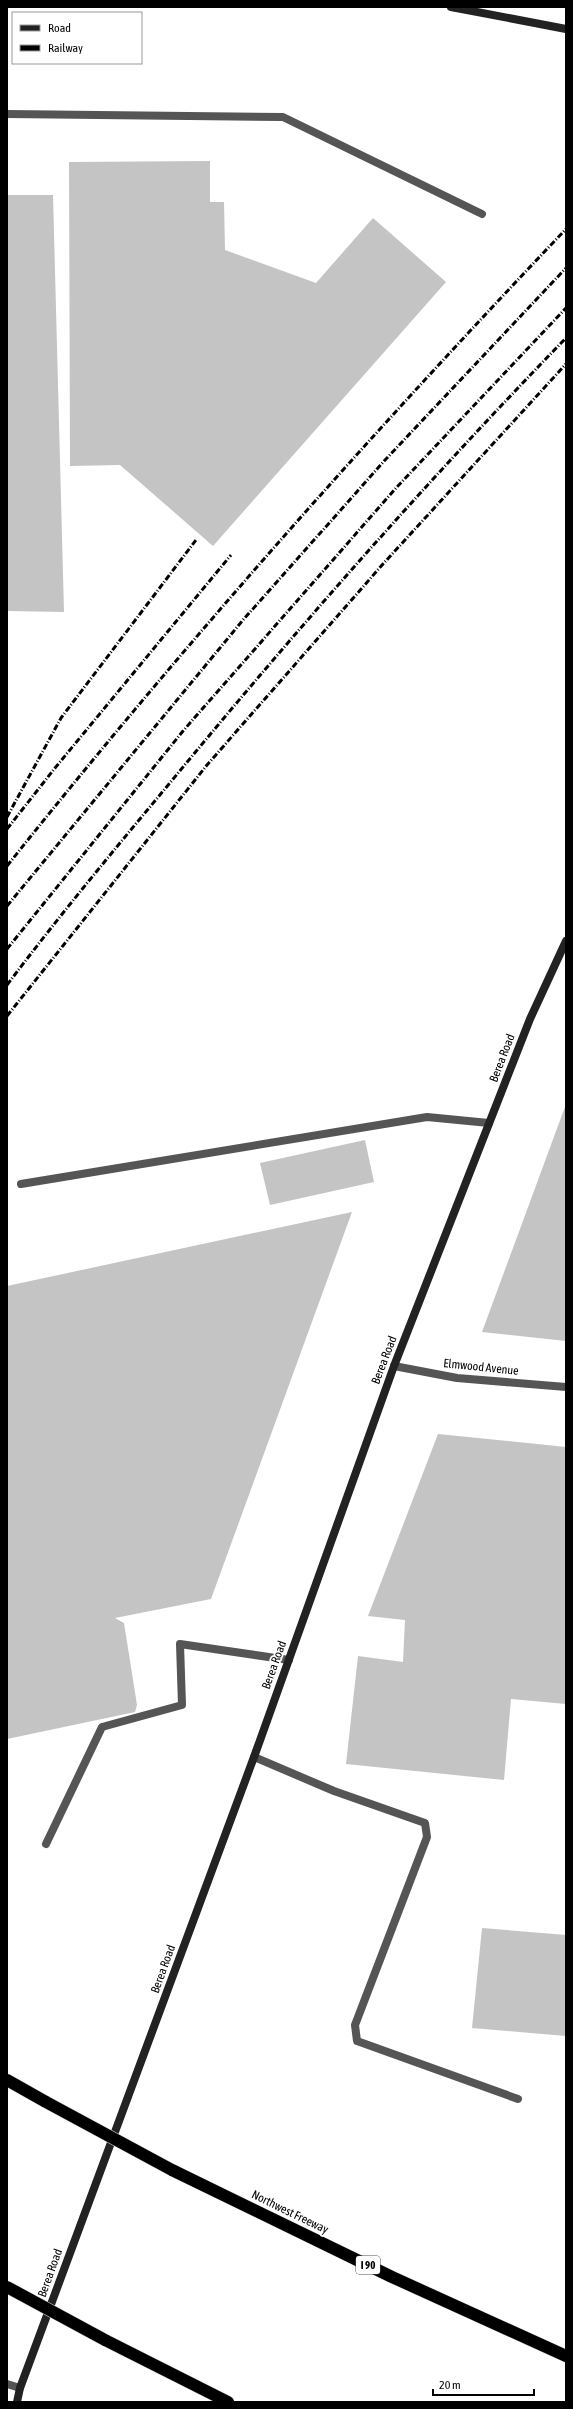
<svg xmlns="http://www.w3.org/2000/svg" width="573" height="2409" font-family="'Asap Condensed',sans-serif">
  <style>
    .building { fill: #c4c4c4 }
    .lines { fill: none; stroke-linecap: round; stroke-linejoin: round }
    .motorway-casing { stroke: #dbdbdb; stroke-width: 13 }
    .service { stroke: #555; stroke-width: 8 }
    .minor { stroke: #555; stroke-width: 8 }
    .secondary { stroke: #222; stroke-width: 8 }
    .motorway { stroke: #000; stroke-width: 12 }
    .rail { stroke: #000; stroke-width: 3; stroke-dasharray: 6 2 1 2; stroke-linecap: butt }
    .motorway-bridge-casing { stroke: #dbdbdb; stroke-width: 13; stroke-linecap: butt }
    .motorway-bridge { stroke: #000; stroke-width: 12 }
    .labels { text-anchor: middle; stroke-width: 3.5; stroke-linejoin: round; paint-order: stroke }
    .shield { fill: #fff; stroke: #4c4c4c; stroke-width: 1 }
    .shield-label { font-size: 11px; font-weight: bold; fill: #000 }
    .street-label { font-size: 12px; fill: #000; stroke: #fff }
  </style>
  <rect width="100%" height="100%" fill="#fff"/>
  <g class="building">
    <path d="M 210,161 L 210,202 L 224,202 L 225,250 L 316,283 L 373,218 L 446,282 L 213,546 L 120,465 L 70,466 L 69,162 Z"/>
    <path d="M 7,195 L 53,195 L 64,612 L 7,611 Z"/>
    <path d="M 566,1104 L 566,1341 L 482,1332 Z"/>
    <path d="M 365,1140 L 374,1182 L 270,1205 L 260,1163 Z"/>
    <path d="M 352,1212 L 211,1599 L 115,1618 L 124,1623 L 137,1705 L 135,1712 L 7,1739 L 7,1286 Z"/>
    <path d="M 438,1434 L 566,1447 L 566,1704 L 511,1699 L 504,1780 L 346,1764 L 358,1656 L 403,1662 L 405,1620 L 368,1616 Z"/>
    <path d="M 482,1928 L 566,1935 L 566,2036 L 472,2028 Z"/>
  </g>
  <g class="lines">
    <defs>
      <g id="motorway">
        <path d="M 7,2080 L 46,2102"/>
        <path d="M 172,2170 L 392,2277 L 566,2356"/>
        <path d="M 105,2340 L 228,2402"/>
      </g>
    </defs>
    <use href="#motorway" class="motorway-casing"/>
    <g class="service">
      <path d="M 7,114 L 283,117 L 482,214"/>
      <path d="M 21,1184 L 427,1117 L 489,1123"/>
      <path d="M 254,1757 L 334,1791 L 425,1823 L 427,1837 L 355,2025 L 357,2041 L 518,2099"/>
      <path d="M 46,1844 L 102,1727 L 182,1705 L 180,1644 L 289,1660"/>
      <path d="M 7,2384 L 20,2388"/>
    </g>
    <path class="minor" d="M 394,1366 L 457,1378 L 566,1387"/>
    <g class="secondary">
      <path d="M 451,7 L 566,29"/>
      <path d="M 17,2402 L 20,2388 L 254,1757 L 394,1366 L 530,1019 L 566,941"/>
    </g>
    <use href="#motorway" class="motorway"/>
    <g class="rail">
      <path d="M 7,817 L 61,718 L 196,540"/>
      <path d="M 7,829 L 55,768 L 231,555"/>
      <path d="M 7,866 C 183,645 371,434 566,229"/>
      <path d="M 7,906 L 243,620 L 386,459 L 566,268"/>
      <path d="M 7,949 L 183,731 L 396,488 L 566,308"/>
      <path d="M 7,985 C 59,916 114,850 169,784 C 296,630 427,481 566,338"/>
      <path d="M 7,1016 L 207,765 L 383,564 L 566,364"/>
    </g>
    <defs>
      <g id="motorway-bridge">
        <path d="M 46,2102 L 172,2170"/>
        <path d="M 7,2287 L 105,2340"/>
      </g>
    </defs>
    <use href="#motorway-bridge" class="motorway-bridge-casing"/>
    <use href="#motorway-bridge" class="motorway-bridge"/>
  </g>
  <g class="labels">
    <rect class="shield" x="356" y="2256" width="24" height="18" rx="3"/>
    <g class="shield-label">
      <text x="368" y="2269">I 90</text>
    </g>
    <g class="street-label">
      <text transform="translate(502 1058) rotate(-69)" y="4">Berea Road</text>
      <text transform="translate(384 1360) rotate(-69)" y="4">Berea Road</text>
      <text transform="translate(481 1367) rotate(6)" y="4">Elmwood Avenue</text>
      <text transform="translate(274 1665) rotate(-70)" y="4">Berea Road</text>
      <text transform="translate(163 1969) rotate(-70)" y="4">Berea Road</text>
      <text transform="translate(290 2212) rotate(26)" y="4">Northwest Freeway</text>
      <text transform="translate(50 2273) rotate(-70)" y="4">Berea Road</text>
    </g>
  </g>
  <rect width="573" height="2409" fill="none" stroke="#000000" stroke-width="16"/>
  <rect x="12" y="12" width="130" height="52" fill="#ffffff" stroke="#999999"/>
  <rect x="20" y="25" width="20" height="6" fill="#222222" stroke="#999999"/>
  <text x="48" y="32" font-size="12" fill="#000000">Road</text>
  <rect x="20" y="45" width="20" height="6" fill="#000000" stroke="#999999"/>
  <text x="48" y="52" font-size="12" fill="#000000">Railway</text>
  <path d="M433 2389v6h101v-6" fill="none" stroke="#000000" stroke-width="2"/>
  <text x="439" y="2389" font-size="12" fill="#000000" stroke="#ffffff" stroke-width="3" paint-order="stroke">20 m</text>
</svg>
